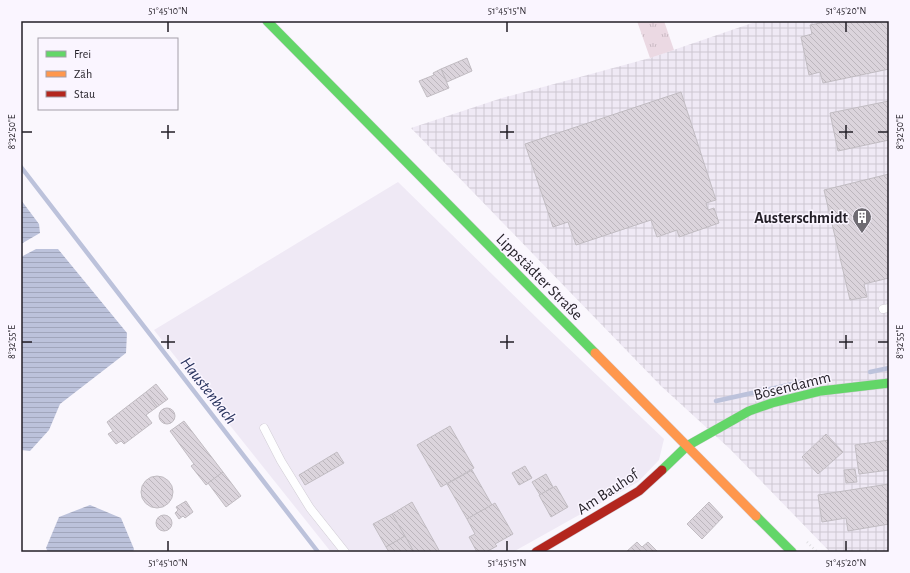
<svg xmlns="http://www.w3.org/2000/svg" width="910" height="573" font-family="'Alegreya Sans',sans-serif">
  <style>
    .built { fill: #efe9f5 }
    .industrial { fill: url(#industrial-grid) }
    .grass { fill: url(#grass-tufts) }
    .water { fill: url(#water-rules) }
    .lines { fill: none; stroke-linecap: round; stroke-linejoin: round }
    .stream { stroke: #bcc2db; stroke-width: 4.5 }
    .building { fill: url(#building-back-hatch); stroke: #c1bcc2 }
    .lane-casing { stroke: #d1cdd5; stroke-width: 9 }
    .fast-casing { stroke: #d1cdd5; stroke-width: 10 }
    .slow-casing { stroke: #d1cdd5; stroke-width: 10 }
    .jam-casing { stroke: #d1cdd5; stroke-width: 10 }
    .path { stroke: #e0dfe2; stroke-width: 2.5; stroke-dasharray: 1 3; stroke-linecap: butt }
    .lane { stroke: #fefeff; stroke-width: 8 }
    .fast { stroke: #63d668; stroke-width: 9 }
    .slow { stroke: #ff974d; stroke-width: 9 }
    .jam { stroke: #b3261e; stroke-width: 9 }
    .ticks { fill: none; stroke: #231f27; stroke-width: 1.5 }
    .labels { text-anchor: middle; stroke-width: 3; stroke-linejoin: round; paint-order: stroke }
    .poi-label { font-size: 16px; font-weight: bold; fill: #231f27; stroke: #faf5ff; text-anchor: end }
    .street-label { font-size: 16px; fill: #231f27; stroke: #faf5ff }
    .water-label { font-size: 17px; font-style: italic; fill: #26315c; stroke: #faf5ff }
    .neatline { fill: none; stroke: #231f27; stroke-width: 1.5 }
    .ticks-label { font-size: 10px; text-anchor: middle; fill: #231f27 }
  </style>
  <defs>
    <pattern id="industrial-grid" width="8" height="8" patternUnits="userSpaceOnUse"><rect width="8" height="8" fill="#efe9f5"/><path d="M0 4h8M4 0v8" fill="none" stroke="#cdc7d2"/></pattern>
    <pattern id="grass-tufts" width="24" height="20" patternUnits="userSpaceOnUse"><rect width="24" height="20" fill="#ebd9e3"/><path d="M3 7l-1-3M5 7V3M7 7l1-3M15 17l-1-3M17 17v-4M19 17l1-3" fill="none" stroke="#c9bac3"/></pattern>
    <pattern id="water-rules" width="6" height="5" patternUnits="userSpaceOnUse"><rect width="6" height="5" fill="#bcc2db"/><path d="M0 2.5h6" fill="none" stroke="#a1a6bc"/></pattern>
    <pattern id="building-back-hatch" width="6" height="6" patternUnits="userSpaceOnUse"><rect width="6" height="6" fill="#dbd4dc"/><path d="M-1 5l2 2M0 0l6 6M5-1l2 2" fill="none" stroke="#bcb6bd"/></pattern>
  </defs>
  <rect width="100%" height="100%" fill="#faf7fd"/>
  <path class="built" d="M 398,182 L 541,322 L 664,439 L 659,460 L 638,482 L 513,552 L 331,552 L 154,330 Z"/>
  <path class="industrial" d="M 758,21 L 889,21 L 889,552 L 830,552 L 730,449 L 661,386 L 411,128 L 502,98 L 650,58 Z"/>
  <path class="grass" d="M 637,21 L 664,21 L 674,50 L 650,58 Z"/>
  <g class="water">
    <path d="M 21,200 L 39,224 L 40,233 L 21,244 Z"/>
    <path d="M 36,249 L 58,249 L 127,333 L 126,353 L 60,404 L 49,430 L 30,451 L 21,450 L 21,257 Z"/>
    <path d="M 90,505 L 121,518 L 134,549 L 133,552 L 48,552 L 46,548 L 59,517 Z"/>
  </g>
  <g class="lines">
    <g class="stream">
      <path d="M 21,167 L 318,552"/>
      <path d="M 870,372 L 889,368"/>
      <path d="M 716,401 L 802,382"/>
    </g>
  </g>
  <g class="building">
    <path d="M 830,21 L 889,21 L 889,69 L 823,83 L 820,72 L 809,75 L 801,37 L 812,34 L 810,25 Z"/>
    <path d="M 467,58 L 472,71 L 447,82 L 441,69 Z"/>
    <path d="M 441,69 L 449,88 L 427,97 L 419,81 L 434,75 L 433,73 Z"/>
    <path d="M 681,92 L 716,200 L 706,203 L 708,210 L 714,208 L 719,223 L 679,237 L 677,230 L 657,237 L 651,220 L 576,245 L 568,222 L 553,227 L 525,144 Z"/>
    <path d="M 889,101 L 889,140 L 838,151 L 830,113 Z"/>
    <path d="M 889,174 L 889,278 L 864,284 L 867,297 L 850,300 L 824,190 Z"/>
    <path d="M 156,384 L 168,399 L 157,407 L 146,392 Z"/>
    <path d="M 146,392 L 157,407 L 146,415 L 152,423 L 124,444 L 121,441 L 116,444 L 108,434 L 113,431 L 107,422 Z"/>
    <circle cx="167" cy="416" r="8"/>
    <path d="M 184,421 L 223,472 L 206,485 L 191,466 L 194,464 L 170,431 Z"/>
    <path d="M 450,426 L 474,468 L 441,487 L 417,445 Z"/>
    <path d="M 826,434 L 843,452 L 818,474 L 802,457 Z"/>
    <path d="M 889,440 L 889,470 L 859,474 L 855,445 Z"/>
    <path d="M 337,452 L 344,463 L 305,485 L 299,475 Z"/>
    <path d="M 525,466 L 532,478 L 519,485 L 512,473 Z"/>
    <path d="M 855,469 L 857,482 L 846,483 L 844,470 Z"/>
    <path d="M 472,470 L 492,505 L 467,519 L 447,484 Z"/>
    <path d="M 223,472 L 241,496 L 226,507 L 208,483 Z"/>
    <path d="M 546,474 L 553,487 L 540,495 L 532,482 Z"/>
    <circle cx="157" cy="492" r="16"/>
    <path d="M 889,484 L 889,524 L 848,531 L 846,518 L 822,522 L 818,495 Z"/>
    <path d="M 556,486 L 568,507 L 551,517 L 539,495 Z"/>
    <path d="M 186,501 L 193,512 L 185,518 L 183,516 L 179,519 L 175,513 L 178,510 L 176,507 Z"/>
    <path d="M 412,502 L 440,552 L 414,552 L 392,514 Z"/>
    <path d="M 709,502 L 723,517 L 702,539 L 687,524 Z"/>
    <path d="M 495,503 L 513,534 L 495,544 L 497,546 L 486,552 L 477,552 L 469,537 L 475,534 L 467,519 Z"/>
    <path d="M 392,514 L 405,536 L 386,547 L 373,524 Z"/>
    <circle cx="164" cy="523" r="8"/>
    <path d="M 405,536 L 414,552 L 389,552 L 386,547 Z"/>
    <path d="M 637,542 L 642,547 L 648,542 L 658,552 L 626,552 Z"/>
  </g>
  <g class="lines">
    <defs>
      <g id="lane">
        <path d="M 883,309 L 889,308"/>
        <path d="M 264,428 L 281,461 L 310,508 L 345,552"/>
      </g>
      <g id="fast">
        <path d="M 267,21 L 595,353"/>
        <path d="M 662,470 L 687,446 L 749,411 L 772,403 L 821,391 L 889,383"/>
        <path d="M 756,516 L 792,552"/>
      </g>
      <path id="slow" d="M 595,353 L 756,516"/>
      <path id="jam" d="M 536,552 L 639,491 L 662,470"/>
    </defs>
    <use href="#lane" class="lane-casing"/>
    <use href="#fast" class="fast-casing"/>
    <use href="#slow" class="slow-casing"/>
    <use href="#jam" class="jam-casing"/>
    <path class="path" d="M 807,542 L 817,552"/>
    <use href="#lane" class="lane"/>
    <use href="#fast" class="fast"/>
    <use href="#slow" class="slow"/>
    <use href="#jam" class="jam"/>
  </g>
  <path class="ticks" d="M 168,22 L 168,32M 507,22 L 507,32M 846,22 L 846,32M 168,125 L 168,139M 507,125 L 507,139M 846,125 L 846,139M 22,132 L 32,132M 161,132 L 175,132M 500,132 L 514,132M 839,132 L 853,132M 878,132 L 888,132M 168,335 L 168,349M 507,335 L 507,349M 846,335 L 846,349M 22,342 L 32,342M 161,342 L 175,342M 500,342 L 514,342M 839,342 L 853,342M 878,342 L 888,342M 168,541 L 168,551M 507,541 L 507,551M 846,541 L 846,551"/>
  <defs>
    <symbol id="building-pin" viewBox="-11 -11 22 30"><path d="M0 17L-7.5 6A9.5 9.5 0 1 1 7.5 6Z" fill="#6e6b72" stroke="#faf5ff"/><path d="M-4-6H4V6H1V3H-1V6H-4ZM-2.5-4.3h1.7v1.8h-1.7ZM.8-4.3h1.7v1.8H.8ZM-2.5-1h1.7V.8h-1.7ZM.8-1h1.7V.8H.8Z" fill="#fff"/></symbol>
  </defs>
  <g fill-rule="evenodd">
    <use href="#building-pin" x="851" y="206" width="22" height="30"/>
  </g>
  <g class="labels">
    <g class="poi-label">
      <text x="848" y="223">Austerschmidt</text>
    </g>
    <g class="street-label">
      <text transform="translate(540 276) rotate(45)" y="6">Lippstädter Straße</text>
      <text transform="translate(792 385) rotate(-14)" y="6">Bösendamm</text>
      <text transform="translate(607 491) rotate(-33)" y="6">Am Bauhof</text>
    </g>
    <g class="water-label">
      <text transform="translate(209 390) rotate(52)" y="6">Haustenbach</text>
    </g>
  </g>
  <rect width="910" height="573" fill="none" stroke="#faf5ff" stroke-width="44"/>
  <rect x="38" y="38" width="140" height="72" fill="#faf5ff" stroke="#a49fa9"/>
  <rect x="46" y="51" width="20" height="6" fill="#63d668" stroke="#a49fa9"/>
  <text x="74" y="58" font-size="12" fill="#231f27">Frei</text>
  <rect x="46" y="71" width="20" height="6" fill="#ff974d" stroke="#a49fa9"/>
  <text x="74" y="78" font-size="12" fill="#231f27">Zäh</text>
  <rect x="46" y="91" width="20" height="6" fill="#b3261e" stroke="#a49fa9"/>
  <text x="74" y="98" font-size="12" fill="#231f27">Stau</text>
  <rect x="22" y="22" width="866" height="529" class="neatline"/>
  <g class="ticks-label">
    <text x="168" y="14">51°45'10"N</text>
    <text x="507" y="14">51°45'15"N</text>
    <text x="846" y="14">51°45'20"N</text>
    <text transform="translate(899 132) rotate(-90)" y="4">8°32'50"E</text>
    <text transform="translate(11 132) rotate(-90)" y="4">8°32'50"E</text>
    <text transform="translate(899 342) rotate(-90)" y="4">8°32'55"E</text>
    <text transform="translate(11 342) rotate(-90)" y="4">8°32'55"E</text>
    <text x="168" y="566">51°45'10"N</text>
    <text x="507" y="566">51°45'15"N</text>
    <text x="846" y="566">51°45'20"N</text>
  </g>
</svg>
